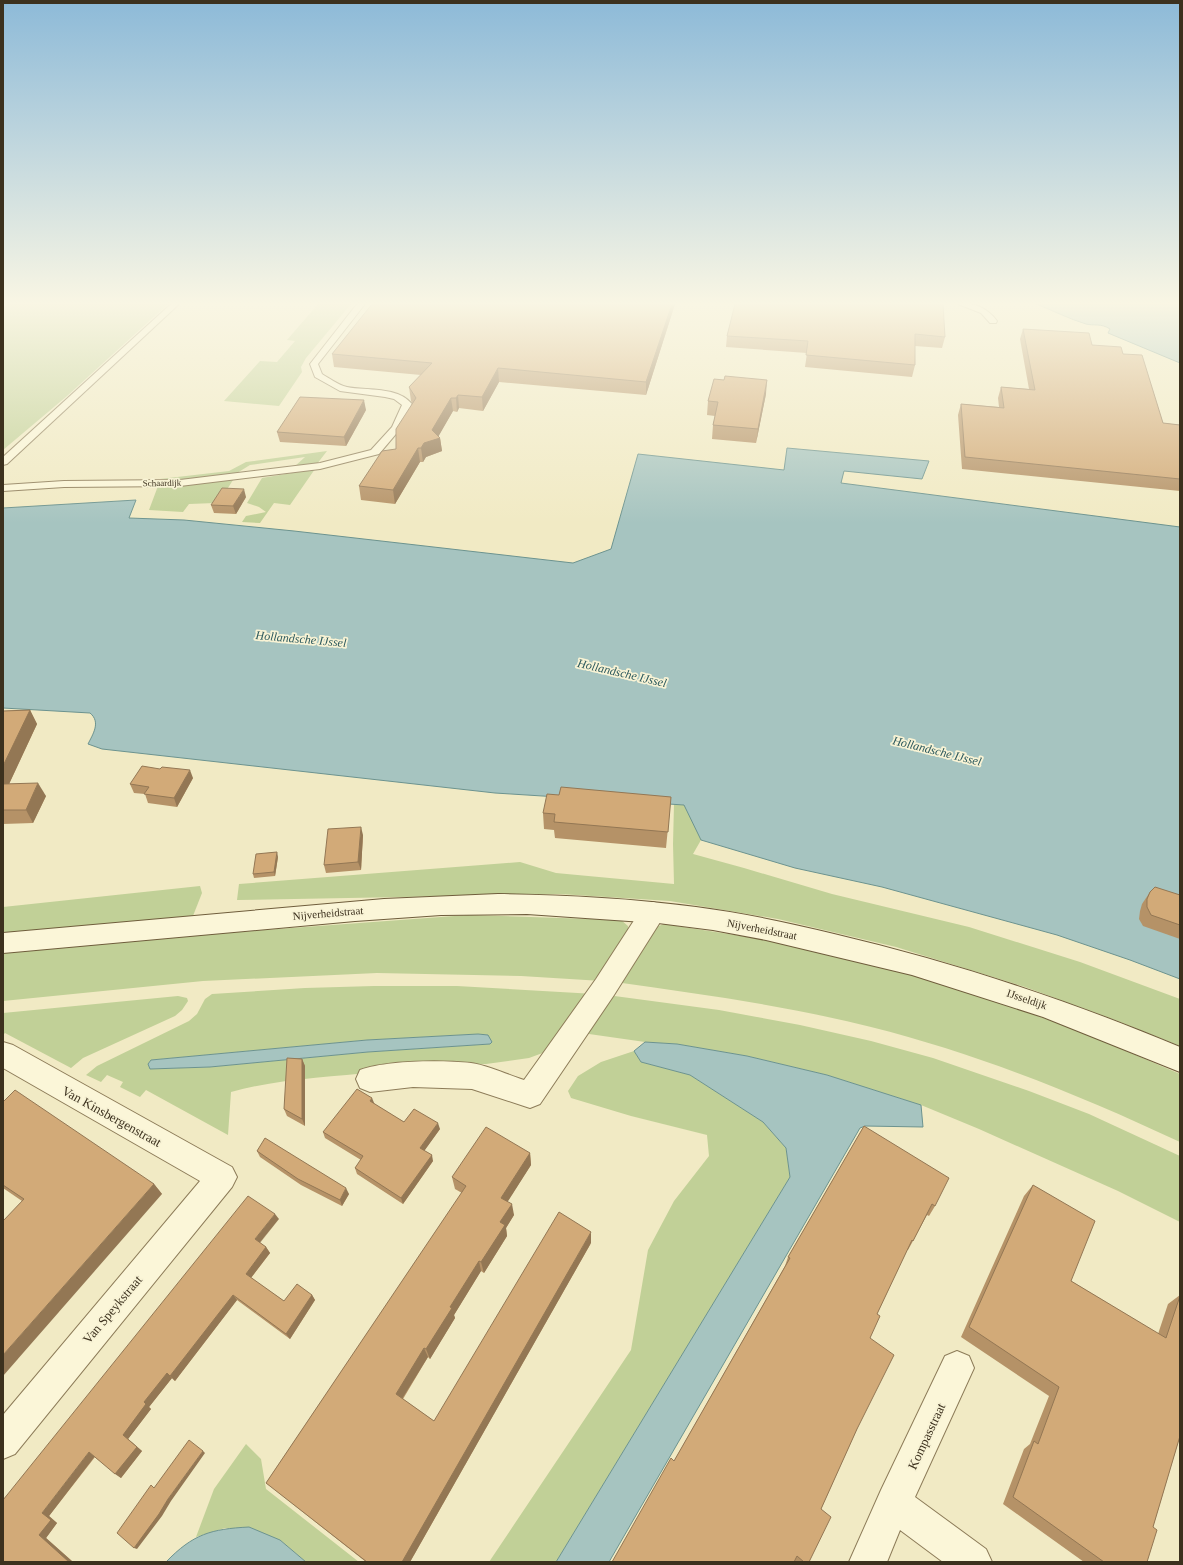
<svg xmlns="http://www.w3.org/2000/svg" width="1183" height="1565" font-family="'Times New Roman',serif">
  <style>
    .green { fill: #c1d097; fill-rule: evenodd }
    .water { fill: #a6c4c0; stroke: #6c938f }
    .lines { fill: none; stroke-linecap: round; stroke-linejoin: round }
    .lane-casing { stroke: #8d7c59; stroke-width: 2 }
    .street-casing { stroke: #8d7c59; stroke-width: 2 }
    .secondary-casing { stroke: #6f5d3c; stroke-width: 2 }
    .lane { fill: #fbf6d8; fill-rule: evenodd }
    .street { fill: #fbf6d8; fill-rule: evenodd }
    .secondary { fill: #fbf6d8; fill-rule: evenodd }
    .wall { fill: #b59267 }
    .shaded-wall { fill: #937754 }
    .building { fill: #d2aa78; stroke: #937754 }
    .labels { text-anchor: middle; stroke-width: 3.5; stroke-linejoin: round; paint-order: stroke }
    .far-street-label { font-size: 9px; fill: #3c311e; stroke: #f8f3d5 }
    .street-label { font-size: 11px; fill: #3c311e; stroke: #f8f3d5 }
    .water-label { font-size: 12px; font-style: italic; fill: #2c595d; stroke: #f8f3d5 }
    .near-street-label { font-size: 13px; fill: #3c311e; stroke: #f8f3d5 }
  </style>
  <rect width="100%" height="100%" fill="#f1eac4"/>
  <g class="green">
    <path d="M 9,304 L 168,304 L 67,396 L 3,450 L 3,308 Z"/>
    <path d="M 318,304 L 351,304 L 306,358 L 301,367 L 302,372 L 279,406 L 224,401 L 260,361 L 277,362 L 295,341 L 287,340 Z"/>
    <path d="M 327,451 L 317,464 L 294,467 L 305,457 L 250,465 L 237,473 L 176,480 L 160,479 L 229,471 L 246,462 Z"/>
    <path d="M 315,469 L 290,505 L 274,503 L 260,523 L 242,522 L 246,516 L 266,512 L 259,507 L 247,503 L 262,478 Z"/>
    <path d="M 233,480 L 221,499 L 215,503 L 189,504 L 183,512 L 149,510 L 158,486 L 190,485 Z"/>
    <path d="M 674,804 L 685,805 L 701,840 L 693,854 L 744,868 L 832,894 L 969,927 L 1080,962 L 1180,999 L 1180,1046 L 1115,1020 L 1025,987 L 896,947 L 778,919 L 670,901 L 560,894 L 237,900 L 239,884 L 520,862 L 556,873 L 674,884 L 673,844 Z"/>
    <path d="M 200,886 L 202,893 L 191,921 L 3,938 L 3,907 Z"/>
    <path d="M 468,915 L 621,920 L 628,926 L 629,934 L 602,981 L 521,976 L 377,973 L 203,981 L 3,1001 L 3,953 L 197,935 Z"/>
    <path d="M 664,924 L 773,941 L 900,969 L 1019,1009 L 1089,1035 L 1180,1074 L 1180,1142 C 1080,1095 978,1054 871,1027 C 787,1006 701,994 615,982 L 653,928 Z"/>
    <path d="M 374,986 L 457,986 L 595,994 L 548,1051 L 529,1058 L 486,1064 L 379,1065 L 377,1072 C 329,1077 278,1079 231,1092 L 228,1135 L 146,1090 L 140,1097 L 120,1087 L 123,1082 L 107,1075 L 101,1082 L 86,1075 L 97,1066 L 189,1021 L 197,1014 L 205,999 L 212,994 L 305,988 ZM 478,1034 L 488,1035 L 490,1044 L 368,1052 L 210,1067 L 150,1069 L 148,1064 L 151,1060 L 367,1040 Z"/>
    <path d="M 607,995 L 719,1010 L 800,1025 L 871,1041 L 933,1058 L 1029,1091 L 1089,1114 L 1180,1156 L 1180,1222 L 1118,1191 L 979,1129 L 921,1105 L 827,1075 L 747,1056 L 677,1044 L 645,1042 L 582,1033 Z"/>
    <path d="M 178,996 L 187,998 L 188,1001 L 182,1010 L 175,1016 L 83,1058 L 71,1068 L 5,1033 L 3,1035 L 3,1013 Z"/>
    <path d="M 634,1051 L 641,1062 L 690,1075 L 763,1122 L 786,1148 L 790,1177 L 556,1562 L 489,1562 L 631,1350 L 648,1250 L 674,1201 L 709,1156 L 707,1135 L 631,1116 L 571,1098 L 568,1091 L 578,1076 L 601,1062 Z"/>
    <path d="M 246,1444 L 261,1459 L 266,1489 L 359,1562 L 306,1562 L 280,1540 L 225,1528 L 196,1537 L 214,1489 Z"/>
  </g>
  <g class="water">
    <path d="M 1036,304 L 1180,304 L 1180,363 L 1108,333 L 1110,329 C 1101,323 1094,326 1086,324 C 1069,319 1052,310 1036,304 Z"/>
    <path d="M 787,448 L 929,461 L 922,479 L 844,471 L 841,483 L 1180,527 L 1180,979 L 1130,960 L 1057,935 L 882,887 L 795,868 L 701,840 L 684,805 L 495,793 L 102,749 L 88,744 C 93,734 101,722 90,713 L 3,708 L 3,508 L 136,500 L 129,518 L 184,520 L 294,531 L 573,563 L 611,549 L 638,454 L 784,470 Z"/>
    <path d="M 478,1034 L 488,1035 L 492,1042 L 490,1044 L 368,1052 L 210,1067 L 150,1069 L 148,1064 L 151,1060 L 367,1040 Z"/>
    <path d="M 645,1042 L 677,1044 L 747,1056 L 827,1075 L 921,1105 L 923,1127 L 865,1126 L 860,1128 L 609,1562 L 556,1562 L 790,1177 L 786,1148 L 763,1122 L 690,1075 L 641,1062 L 634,1051 Z"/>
    <path d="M 249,1527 L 280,1540 L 306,1562 L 166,1562 C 193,1534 211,1529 249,1527 Z"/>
  </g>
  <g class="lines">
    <defs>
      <g id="lane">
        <path d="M 171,304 L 179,304 L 7,464 L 3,465 L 3,457 Z"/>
        <path d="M 357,304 L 365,304 L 318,364 L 322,374 C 329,378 338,385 347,387 C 367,391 397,386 412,404 L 401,428 L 379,454 L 320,469 L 180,486 L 64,487 L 3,491 L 3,485 L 64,481 L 180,480 L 320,463 L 371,450 L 392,427 L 402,405 L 394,399 L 385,397 L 340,391 L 315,377 L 310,364 Z"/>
        <path d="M 958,304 C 974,302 987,308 997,321 L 996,323 L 990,323 L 981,313 Z"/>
      </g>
      <g id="street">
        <path d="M 653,902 L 662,905 L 665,912 L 662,919 L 614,995 L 540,1104 L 530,1108 L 472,1089 L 413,1087 L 370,1092 L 360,1088 L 356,1079 L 360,1070 C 387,1060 442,1060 471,1063 C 487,1065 508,1075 524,1080 L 596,979 L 644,905 Z"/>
        <path d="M 3,1042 L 13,1045 L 232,1167 L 237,1177 L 232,1187 L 15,1454 L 3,1459 L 3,1415 L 200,1181 L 3,1068 Z"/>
        <path d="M 957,1351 L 969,1356 L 974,1368 L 915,1497 L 986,1549 L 992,1562 L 943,1562 L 900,1530 L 887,1562 L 849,1562 L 881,1490 L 945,1356 Z"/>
      </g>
      <path id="secondary" d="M 498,894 C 564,895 630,898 696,907 C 742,913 789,923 834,934 C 953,962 1068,1000 1180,1047 L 1180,1072 L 1043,1017 L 912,975 L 766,940 L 713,930 L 658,923 L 527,914 L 441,915 L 355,921 L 3,953 L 3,933 L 384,899 Z"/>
    </defs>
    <use href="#lane" class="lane-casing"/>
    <use href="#street" class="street-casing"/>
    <use href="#secondary" class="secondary-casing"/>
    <use href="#lane" class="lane"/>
    <use href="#street" class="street"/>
    <use href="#secondary" class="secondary"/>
  </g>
  <g class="wall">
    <path d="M 372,304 L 675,304 L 646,395 L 499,382 L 483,411 L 459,408 L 457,412 L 453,411 L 438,436 L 440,438 L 442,451 L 426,457 L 423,462 L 420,462 L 395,504 L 361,500 L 359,486 L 396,449 L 412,403 L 411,401 L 409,387 L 421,375 L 334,367 L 332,354 Z"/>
    <path d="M 735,304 L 945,337 L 942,348 L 915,346 L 915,365 L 912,377 L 805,367 L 807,353 L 726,347 L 727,336 Z"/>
    <path d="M 1023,329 L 1092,345 L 1123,354 L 1163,423 L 1180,425 L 1180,491 L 962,469 L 958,415 L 961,404 L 999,407 L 998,398 L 1001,387 L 1029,389 L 1020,339 Z"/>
    <path d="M 766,394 L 756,443 L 712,439 L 713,425 L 715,416 L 707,415 L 708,401 Z"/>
    <path d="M 366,410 L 346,446 L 280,442 L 277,432 Z"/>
    <path d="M 246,497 L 236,514 L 214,513 L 211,505 Z"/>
    <path d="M 30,710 L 37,724 L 9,784 L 46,796 L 33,823 L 3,824 L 3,711 Z"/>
    <path d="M 160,769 L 193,778 L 177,807 L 148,803 L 145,794 L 134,793 L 130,784 Z"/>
    <path d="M 559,795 L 671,797 L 666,848 L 555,838 L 554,830 L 544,829 L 543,813 Z"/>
    <path d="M 363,835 L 361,870 L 326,873 L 324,865 Z"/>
    <path d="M 278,857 L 275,876 L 254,878 L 253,874 Z"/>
    <path d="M 1150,892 L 1180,895 L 1180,939 L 1143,926 L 1139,919 L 1140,911 L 1142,904 Z"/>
    <path d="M 302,1059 L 305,1066 L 305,1126 L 287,1116 L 284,1109 Z"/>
    <path d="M 3,1102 L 154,1184 L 162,1194 L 22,1201 L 3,1188 Z"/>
    <path d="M 374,1104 L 404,1122 L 440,1129 L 424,1151 L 433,1161 L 403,1204 L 357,1174 L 355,1168 L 361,1160 L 325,1138 L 323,1132 Z"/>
    <path d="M 864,1126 L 935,1206 L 929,1216 L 927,1215 L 913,1241 L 908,1250 L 907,1250 L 877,1314 L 870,1338 L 857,1429 L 821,1509 L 809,1562 L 612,1562 L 674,1461 L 785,1266 L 788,1257 Z"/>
    <path d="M 257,1151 L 349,1194 L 342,1206 L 301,1185 L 260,1157 Z"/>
    <path d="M 530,1153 L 531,1165 L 507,1202 L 514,1215 L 506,1228 L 507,1236 L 484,1273 L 481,1271 L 454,1315 L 455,1318 L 430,1359 L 428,1357 L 403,1399 L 434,1421 L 591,1243 L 410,1562 L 366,1562 L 274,1489 L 266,1483 L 462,1193 L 455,1189 L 452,1177 Z"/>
    <path d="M 1033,1185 L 1071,1281 L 1158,1334 L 1168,1304 L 1180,1295 L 1180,1436 L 1153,1527 L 1147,1562 L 1084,1562 L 1003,1504 L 1024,1449 L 1030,1444 L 1049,1396 L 961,1337 L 1024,1196 Z"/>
    <path d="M 279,1219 L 260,1243 L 266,1247 L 270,1253 L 251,1278 L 284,1301 L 312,1295 L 315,1300 L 290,1339 L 237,1300 L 175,1381 L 172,1378 L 149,1407 L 151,1409 L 128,1439 L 142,1451 L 121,1478 L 95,1457 L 49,1516 L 57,1523 L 46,1538 L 73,1562 L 3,1562 Z"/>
  </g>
  <g class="shaded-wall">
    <path d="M 672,304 L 675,304 L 646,395 L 646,382 Z"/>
    <path d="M 498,368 L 499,382 L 483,411 L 482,397 Z"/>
    <path d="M 767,380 L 766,394 L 756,443 L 758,429 Z"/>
    <path d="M 458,395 L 459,408 L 457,412 L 456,398 Z"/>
    <path d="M 451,398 L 453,411 L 437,439 L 440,438 L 442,451 L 426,457 L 423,462 L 421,448 Z"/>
    <path d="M 364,400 L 366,410 L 346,446 L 344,437 Z"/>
    <path d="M 418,448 L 420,462 L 395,504 L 393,490 Z"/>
    <path d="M 244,489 L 246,497 L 236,514 L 233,506 Z"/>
    <path d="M 30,710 L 37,724 L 3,797 L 3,766 Z"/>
    <path d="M 190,770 L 193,778 L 177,807 L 174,798 Z"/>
    <path d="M 38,783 L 46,796 L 33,823 L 26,810 Z"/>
    <path d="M 361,827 L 363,835 L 361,870 L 358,862 Z"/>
    <path d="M 277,852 L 278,857 L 275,876 L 274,872 Z"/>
    <path d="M 302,1059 L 305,1066 L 305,1126 L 302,1119 Z"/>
    <path d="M 372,1098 L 375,1105 L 370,1101 Z"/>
    <path d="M 438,1123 L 440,1129 L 422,1154 L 420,1148 Z"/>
    <path d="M 530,1153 L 531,1165 L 503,1209 L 501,1198 Z"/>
    <path d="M 432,1155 L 433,1161 L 403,1204 L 401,1198 Z"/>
    <path d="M 154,1184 L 162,1194 L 3,1376 L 3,1355 Z"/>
    <path d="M 346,1188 L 349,1194 L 342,1206 L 340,1200 Z"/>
    <path d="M 512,1204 L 514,1215 L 506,1228 L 507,1236 L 484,1273 L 481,1262 L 500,1222 Z"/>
    <path d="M 275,1214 L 279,1219 L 258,1245 L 255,1239 Z"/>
    <path d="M 591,1232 L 591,1243 L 410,1562 L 402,1562 Z"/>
    <path d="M 266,1247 L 270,1253 L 250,1279 L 246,1274 Z"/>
    <path d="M 479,1261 L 481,1271 L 454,1315 L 455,1318 L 430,1359 L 426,1349 L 450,1307 Z"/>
    <path d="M 233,1295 L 237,1300 L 175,1381 L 170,1376 Z"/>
    <path d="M 312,1295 L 315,1300 L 290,1339 L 286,1334 Z"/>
    <path d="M 424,1348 L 428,1357 L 400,1402 L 396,1394 Z"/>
    <path d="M 167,1373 L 172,1378 L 149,1407 L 151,1409 L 128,1439 L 142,1451 L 121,1478 L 115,1474 L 123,1435 L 144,1402 Z"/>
    <path d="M 203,1451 L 205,1453 L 171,1501 L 162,1516 L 137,1549 L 134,1548 L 168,1499 Z"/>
    <path d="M 89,1452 L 95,1456 L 49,1516 L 57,1523 L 46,1538 L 73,1562 L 69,1562 L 39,1535 L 42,1513 Z"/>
  </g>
  <g class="building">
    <path d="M 372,304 L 672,304 L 646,382 L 498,368 L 482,397 L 458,395 L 456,398 L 451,398 L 432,430 L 440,438 L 424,443 L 421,448 L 418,448 L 393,490 L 359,486 L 382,451 L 396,449 L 396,429 L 416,398 L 409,387 L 432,363 L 332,354 Z"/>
    <path d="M 735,304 L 943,304 L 945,337 L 915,334 L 915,365 L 806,355 L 808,341 L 727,336 Z"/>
    <path d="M 1023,329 L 1089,333 L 1092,345 L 1121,347 L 1123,354 L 1142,355 L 1163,423 L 1180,425 L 1180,479 L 965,457 L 961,404 L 1004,408 L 1001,387 L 1035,390 Z"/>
    <path d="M 725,376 L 767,380 L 758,429 L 713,425 L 718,402 L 708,401 L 714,379 L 724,380 Z"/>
    <path d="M 300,397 L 364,400 L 344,437 L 277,432 Z"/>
    <path d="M 222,488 L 244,489 L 233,506 L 211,505 Z"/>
    <path d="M 30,710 L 3,766 L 3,711 Z"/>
    <path d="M 142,766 L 160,769 L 162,767 L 190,770 L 174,798 L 144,794 L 149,787 L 130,784 Z"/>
    <path d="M 38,783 L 26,810 L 3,810 L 3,784 Z"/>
    <path d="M 561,787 L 671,797 L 668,832 L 554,822 L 555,814 L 543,813 L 547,794 L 559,795 Z"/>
    <path d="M 361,827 L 358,862 L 324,865 L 328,829 Z"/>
    <path d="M 277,852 L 274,872 L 253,874 L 256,854 Z"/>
    <path d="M 1155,887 L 1180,895 L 1180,925 L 1151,915 L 1147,907 L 1147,899 L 1150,892 Z"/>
    <path d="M 287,1058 L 302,1059 L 302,1119 L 284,1109 Z"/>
    <path d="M 357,1089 L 372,1098 L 370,1101 L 404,1122 L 414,1109 L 438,1123 L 420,1148 L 432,1155 L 401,1198 L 355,1168 L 363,1156 L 323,1132 Z"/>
    <path d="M 15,1090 L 154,1184 L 3,1355 L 3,1221 L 24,1199 L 3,1185 L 3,1102 Z"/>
    <path d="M 864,1126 L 949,1178 L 935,1206 L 932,1204 L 913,1241 L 912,1240 L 877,1314 L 880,1316 L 870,1338 L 894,1355 L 857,1429 L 821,1509 L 831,1517 L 809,1562 L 804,1562 L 797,1556 L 794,1562 L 612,1562 L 671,1458 L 674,1461 L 790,1258 L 788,1257 Z"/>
    <path d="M 486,1127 L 530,1153 L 501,1198 L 512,1204 L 500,1222 L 505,1225 L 481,1262 L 479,1261 L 450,1307 L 452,1308 L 426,1349 L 424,1348 L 396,1394 L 434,1421 L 559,1212 L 591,1232 L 402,1562 L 367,1562 L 266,1483 L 466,1186 L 452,1177 Z"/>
    <path d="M 265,1138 L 346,1188 L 340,1200 L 298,1179 L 257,1151 Z"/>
    <path d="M 1033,1185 L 1095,1221 L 1071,1281 L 1166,1338 L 1180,1296 L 1180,1436 L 1153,1527 L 1157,1530 L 1147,1562 L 1104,1562 L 1013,1497 L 1034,1441 L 1038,1444 L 1059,1387 L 969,1327 Z"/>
    <path d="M 248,1196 L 275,1214 L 255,1239 L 266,1247 L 246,1274 L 284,1301 L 297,1284 L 312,1295 L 286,1334 L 233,1295 L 170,1376 L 167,1373 L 144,1402 L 146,1404 L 123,1435 L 137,1447 L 115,1474 L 89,1452 L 42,1513 L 51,1520 L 39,1535 L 69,1562 L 38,1562 L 37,1561 L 36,1562 L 3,1562 L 3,1500 Z"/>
    <path d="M 189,1440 L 203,1451 L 168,1499 L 159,1514 L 134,1548 L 117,1533 L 151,1485 L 154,1488 Z"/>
  </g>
  <linearGradient id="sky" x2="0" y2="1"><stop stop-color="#8dbad8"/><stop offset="0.58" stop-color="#f9f6e4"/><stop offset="1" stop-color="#f9f6e4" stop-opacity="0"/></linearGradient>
  <rect width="1183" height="523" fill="url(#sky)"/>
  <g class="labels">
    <g class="far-street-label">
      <text transform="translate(162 483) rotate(-1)" y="3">Schaardijk</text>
    </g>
    <g class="street-label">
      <text transform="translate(328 913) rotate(-5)" y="4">Nijverheidstraat</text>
      <text transform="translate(762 929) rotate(11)" y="4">Nijverheidstraat</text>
      <text transform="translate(1027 999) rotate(19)" y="4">IJsseldijk</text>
    </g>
    <g class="water-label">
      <text transform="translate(301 639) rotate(5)" y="4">Hollandsche IJssel</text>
      <text transform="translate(622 673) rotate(13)" y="4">Hollandsche IJssel</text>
      <text transform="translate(937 751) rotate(14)" y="4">Hollandsche IJssel</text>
    </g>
    <g class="near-street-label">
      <text transform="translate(112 1116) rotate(29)" y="5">Van Kinsbergenstraat</text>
      <text transform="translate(112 1309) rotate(-50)" y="5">Van Speykstraat</text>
      <text transform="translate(926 1436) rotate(-65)" y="5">Kompasstraat</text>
    </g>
  </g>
  <rect width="1183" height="1565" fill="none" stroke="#3c311e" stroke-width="8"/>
</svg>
